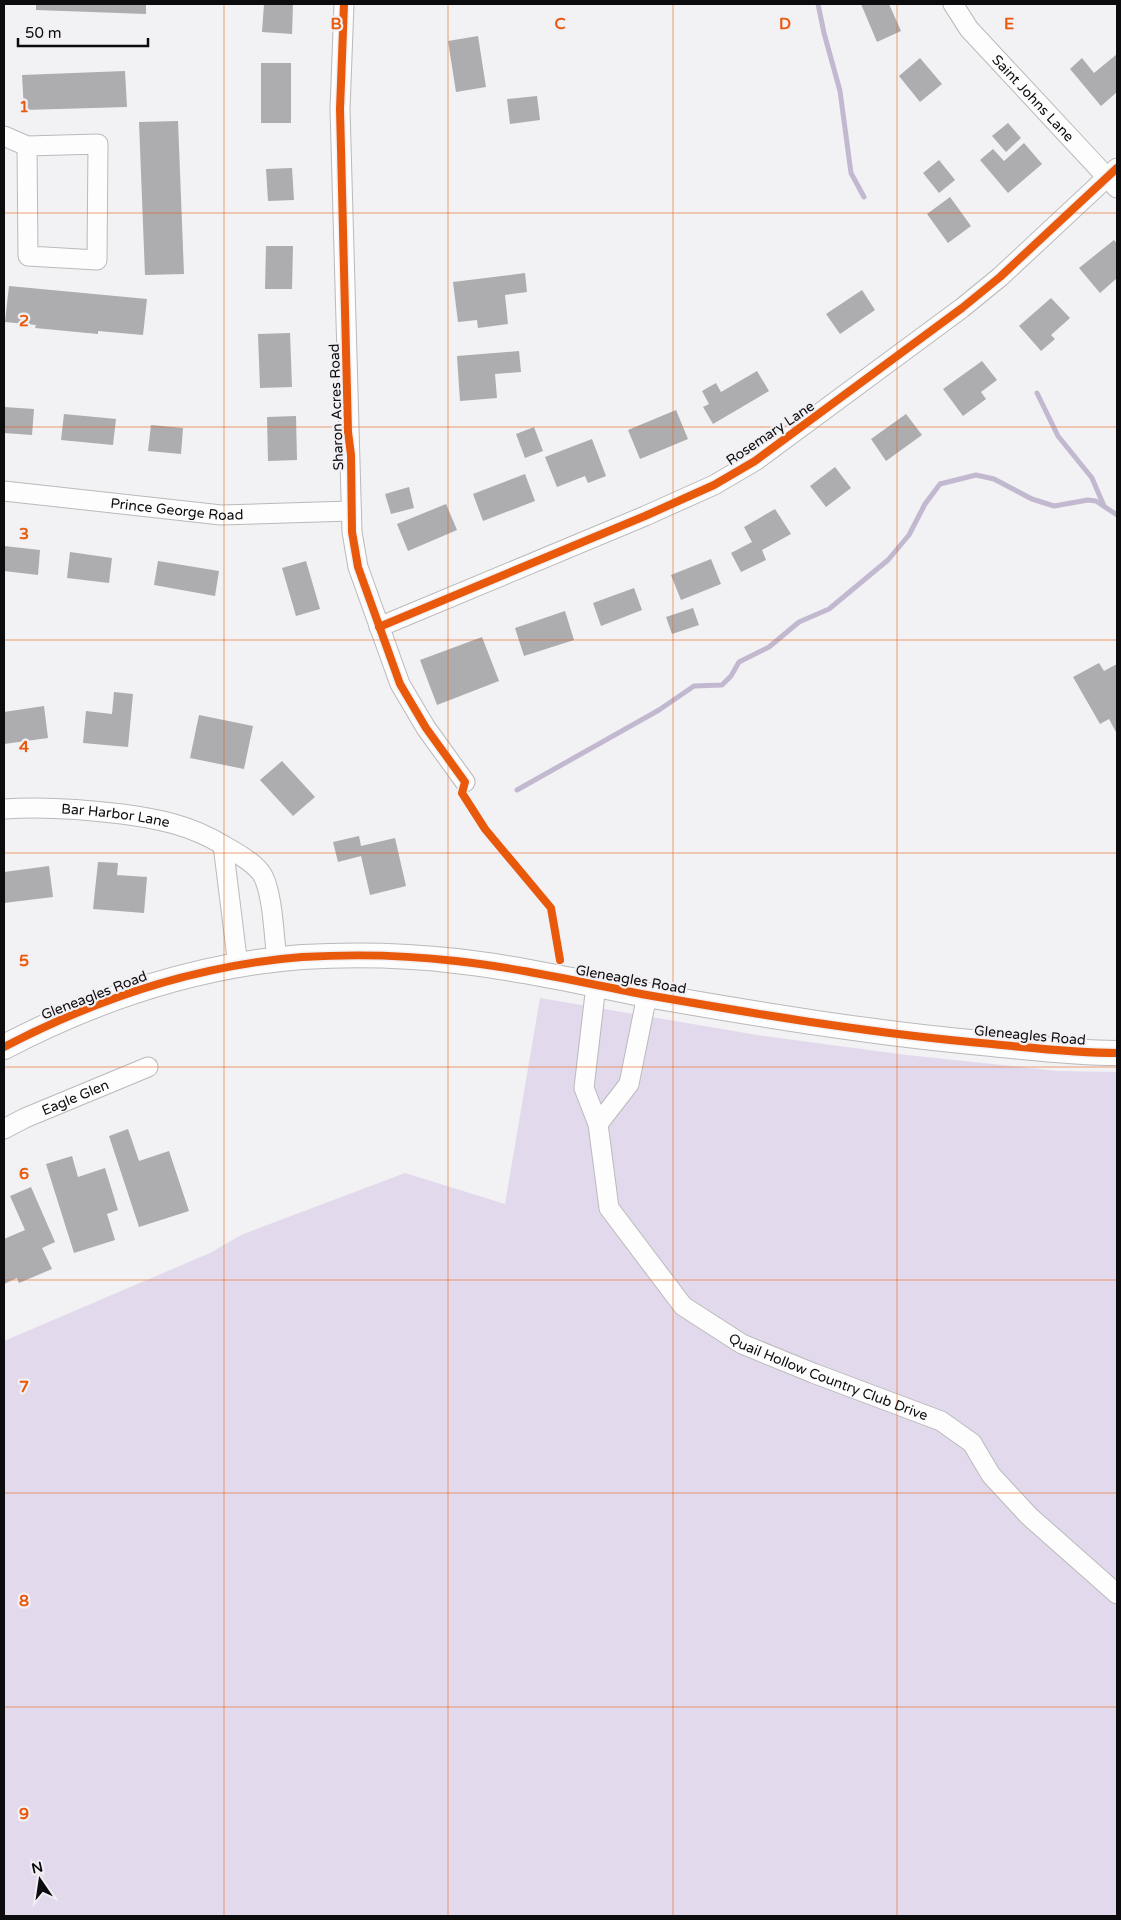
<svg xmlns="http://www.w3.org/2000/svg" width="1121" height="1920" font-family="'Varela Round',sans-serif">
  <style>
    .green { fill: #e2daec }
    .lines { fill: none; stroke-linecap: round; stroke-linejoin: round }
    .stream { stroke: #c2b8d0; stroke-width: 5 }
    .building { fill: #adacae }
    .minor-casing { stroke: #bab9bb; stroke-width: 21 }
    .tertiary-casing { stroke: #bab9bb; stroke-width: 26 }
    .minor { stroke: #fdfdfd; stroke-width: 19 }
    .tertiary { stroke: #fdfdfd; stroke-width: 24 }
    .cycleway-casing { stroke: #f2f0f4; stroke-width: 11 }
    .cycleway { stroke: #e8590c; stroke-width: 8 }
    .grid { fill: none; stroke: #e8590c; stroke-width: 1; stroke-opacity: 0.55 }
    .labels { text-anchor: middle; stroke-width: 4.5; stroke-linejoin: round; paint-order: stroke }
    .street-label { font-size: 14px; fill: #0c0b0d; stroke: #f2f0f4 }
    .grid-label { font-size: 16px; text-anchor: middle; font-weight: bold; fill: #e8590c; stroke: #f2f0f4; stroke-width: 4.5; stroke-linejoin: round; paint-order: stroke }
  </style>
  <rect width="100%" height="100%" fill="#f2f1f3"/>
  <path class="green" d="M 540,998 L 757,1035 L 907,1055 L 1058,1071 L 1117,1072 L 1117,1916 L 4,1916 L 4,1341 L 210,1253 L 241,1235 L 405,1173 L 505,1204 Z"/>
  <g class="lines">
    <g class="stream">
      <path d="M 818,4 L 824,33 L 840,91 L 851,173 L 864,197"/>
      <path d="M 1037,393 L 1058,436 L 1092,478 L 1104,506"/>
      <path d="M 517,790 L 659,710 L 694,686 L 722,685 L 731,676 L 739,662 L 769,647 L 799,622 L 829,609 L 888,560 L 909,535 L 925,504 L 940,484 L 976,475 L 994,479 L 1032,499 L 1054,506 L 1088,500 L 1096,501 L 1117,515"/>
    </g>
  </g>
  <g class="building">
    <path d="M 36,4 L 146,4 L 146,14 L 36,10 Z"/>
    <path d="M 264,4 L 293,4 L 292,34 L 262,32 Z"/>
    <path d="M 861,4 L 889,4 L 901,31 L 877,42 Z"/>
    <path d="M 478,36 L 486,87 L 456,92 L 448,41 Z"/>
    <path d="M 1117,54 L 1117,92 L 1101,106 L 1070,69 L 1082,58 L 1094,73 Z"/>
    <path d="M 920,58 L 942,84 L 920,102 L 899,76 Z"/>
    <rect x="261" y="63" width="30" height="60"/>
    <path d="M 125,71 L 127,107 L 24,110 L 22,75 Z"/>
    <path d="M 537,96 L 540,120 L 510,124 L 507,99 Z"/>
    <path d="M 178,121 L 184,274 L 145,275 L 139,122 Z"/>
    <path d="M 1008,123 L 1021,138 L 1006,152 L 992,136 Z"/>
    <path d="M 1024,143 L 1042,164 L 1008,193 L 980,160 L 993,149 L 1004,161 Z"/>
    <path d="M 939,160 L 955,180 L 939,193 L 923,173 Z"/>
    <path d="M 292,168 L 294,200 L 268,201 L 266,169 Z"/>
    <path d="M 950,197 L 971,226 L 948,243 L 927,214 Z"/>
    <path d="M 1114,240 L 1117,244 L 1117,278 L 1100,293 L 1079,268 Z"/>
    <path d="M 266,246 L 293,246 L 292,289 L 265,289 Z"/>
    <path d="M 525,273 L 527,292 L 505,295 L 508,324 L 478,328 L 477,320 L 458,322 L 453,282 Z"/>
    <path d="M 9,286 L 147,299 L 143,335 L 98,331 L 98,334 L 35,328 L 36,325 L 5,322 Z"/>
    <path d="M 862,290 L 875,310 L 840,334 L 826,314 Z"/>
    <path d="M 1051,298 L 1070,318 L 1051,335 L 1055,339 L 1041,351 L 1019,326 Z"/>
    <path d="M 290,333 L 292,387 L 260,388 L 258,334 Z"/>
    <path d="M 519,351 L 521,372 L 495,374 L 497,398 L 460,401 L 457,356 Z"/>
    <path d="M 982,361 L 997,380 L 981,392 L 986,399 L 963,416 L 943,389 Z"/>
    <path d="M 757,371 L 769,391 L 713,424 L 703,407 L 709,404 L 702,391 L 716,383 L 721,392 Z"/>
    <path d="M 4,407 L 34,409 L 32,435 L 4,433 Z"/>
    <path d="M 676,410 L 688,439 L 640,459 L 628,430 Z"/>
    <path d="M 64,414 L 116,419 L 113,445 L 61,440 Z"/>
    <path d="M 906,414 L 922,435 L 886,461 L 871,439 Z"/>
    <path d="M 296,416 L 297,460 L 268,461 L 267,417 Z"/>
    <path d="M 151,425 L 183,428 L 181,454 L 148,451 Z"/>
    <path d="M 534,427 L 543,451 L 525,458 L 516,434 Z"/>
    <path d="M 592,439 L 606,476 L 588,483 L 585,476 L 557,487 L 545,457 Z"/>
    <path d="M 835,467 L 851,488 L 826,507 L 810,486 Z"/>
    <path d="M 525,474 L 535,501 L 483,521 L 473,494 Z"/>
    <path d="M 409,487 L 414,508 L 391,514 L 385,494 Z"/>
    <path d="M 446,504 L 457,530 L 408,551 L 397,524 Z"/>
    <path d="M 775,509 L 791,534 L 762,550 L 766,560 L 741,572 L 731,553 L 752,542 L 744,527 Z"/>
    <path d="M 4,546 L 40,550 L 38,575 L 4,571 Z"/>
    <path d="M 70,552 L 112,558 L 109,583 L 67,578 Z"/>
    <path d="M 711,559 L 721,584 L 681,600 L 671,575 Z"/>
    <path d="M 158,561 L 219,571 L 215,596 L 154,585 Z"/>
    <path d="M 306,561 L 320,609 L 296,616 L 282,568 Z"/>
    <path d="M 634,588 L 642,610 L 601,626 L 593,603 Z"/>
    <path d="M 693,608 L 699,625 L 672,634 L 666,617 Z"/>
    <path d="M 565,611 L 574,640 L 524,656 L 515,628 Z"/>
    <path d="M 482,637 L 499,681 L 437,705 L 420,660 Z"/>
    <path d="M 1099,663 L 1104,671 L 1117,664 L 1117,734 L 1109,719 L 1100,724 L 1073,677 Z"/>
    <path d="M 114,692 L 133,694 L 128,747 L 83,743 L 86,711 L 112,714 Z"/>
    <path d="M 44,706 L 48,738 L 4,744 L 4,712 Z"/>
    <path d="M 199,715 L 253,726 L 244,769 L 190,758 Z"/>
    <path d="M 282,761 L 315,797 L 293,816 L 260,780 Z"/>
    <path d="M 359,836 L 361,846 L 395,838 L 406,886 L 370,895 L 361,856 L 338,862 L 333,842 Z"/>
    <path d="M 98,862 L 118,863 L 117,875 L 147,877 L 144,913 L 93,909 Z"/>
    <path d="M 49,866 L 53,897 L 4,903 L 4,872 Z"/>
    <path d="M 128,1129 L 139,1161 L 169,1151 L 189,1211 L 139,1227 L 109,1136 Z"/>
    <path d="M 72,1156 L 78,1177 L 105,1168 L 118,1210 L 107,1214 L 115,1240 L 74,1253 L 46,1164 Z"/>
    <path d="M 31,1187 L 55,1242 L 42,1248 L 52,1269 L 19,1283 L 17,1278 L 4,1284 L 4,1239 L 25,1230 L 10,1196 Z"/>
  </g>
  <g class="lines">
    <defs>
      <g id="minor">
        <path d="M 344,4 L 340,109 L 352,532 L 358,567 L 400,684 L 426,728 L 465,782"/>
        <path id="s1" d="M 953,4 L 969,29 L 1117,188"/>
        <path d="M 4,136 L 27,146 L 98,144 L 97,260 L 28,256 L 27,146"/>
        <path id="s2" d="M 4,491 L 221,515 L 351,511"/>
        <path d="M 379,627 L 645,516 L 714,485 L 755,461 L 962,308 L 1000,277 L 1117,168"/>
        <path id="s3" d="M 4,809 C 44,806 82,809 122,814 C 159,819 190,825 223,845"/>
        <path d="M 238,966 L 223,845 C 235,852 256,863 263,876 C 273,895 274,938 277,960"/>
        <path d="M 596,985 L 584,1088 L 598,1124 L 629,1084 L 647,995"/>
        <path id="s4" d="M 598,1124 L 609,1208 L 683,1306 L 742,1344 L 813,1373 L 941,1421 L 972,1443 L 991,1475 L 1029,1516 L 1117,1594"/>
        <path id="s5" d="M 4,1129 L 25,1118 L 148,1067"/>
      </g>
      <path id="tertiary" d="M 4,1047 C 96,999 198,965 302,957 C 354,954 405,955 456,961 C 520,968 584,983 647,995 C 762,1015 876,1034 992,1044 C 1034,1048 1075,1053 1117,1053"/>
    </defs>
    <use href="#minor" class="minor-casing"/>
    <use href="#tertiary" class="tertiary-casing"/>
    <use href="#minor" class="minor"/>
    <use href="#tertiary" class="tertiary"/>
    <defs>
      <g id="cycleway">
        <path d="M 344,4 L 340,109 L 348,432 L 351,455 L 352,532 L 358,567 L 400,684 L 426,728 L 465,782 L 462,793 L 485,829 L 551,908 L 560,960"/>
        <path d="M 379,627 L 645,516 L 714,485 L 755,461 L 962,308 L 1000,277 L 1117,168"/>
        <path d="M 4,1047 C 96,999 198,965 302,957 C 354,954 405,955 456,961 C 520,968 584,983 647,995 C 762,1015 876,1034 992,1044 C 1034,1048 1075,1053 1117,1053"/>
      </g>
    </defs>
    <use href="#cycleway" class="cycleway-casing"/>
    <use href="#cycleway" class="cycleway"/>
  </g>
  <path class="grid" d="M 224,4 L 224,1916M 448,4 L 448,1916M 673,4 L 673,1916M 897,4 L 897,1916M 4,213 L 1117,213M 4,427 L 1117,427M 4,640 L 1117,640M 4,853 L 1117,853M 4,1067 L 1117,1067M 4,1280 L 1117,1280M 4,1493 L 1117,1493M 4,1707 L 1117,1707"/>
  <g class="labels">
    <g class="street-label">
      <text dy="5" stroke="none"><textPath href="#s1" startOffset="124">Saint Johns Lane</textPath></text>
      <text transform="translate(336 407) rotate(-92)" y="5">Sharon Acres Road</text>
      <text transform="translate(770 433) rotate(-34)" y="5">Rosemary Lane</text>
      <text dy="5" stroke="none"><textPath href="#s2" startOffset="174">Prince George Road</textPath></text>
      <text dy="5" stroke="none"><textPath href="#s3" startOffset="112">Bar Harbor Lane</textPath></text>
      <text transform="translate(631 979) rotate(10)" y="5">Gleneagles Road</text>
      <text transform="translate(94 995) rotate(-21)" y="5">Gleneagles Road</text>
      <text transform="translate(1030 1035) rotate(5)" y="5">Gleneagles Road</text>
      <text dy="5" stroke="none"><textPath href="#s5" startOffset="78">Eagle Glen</textPath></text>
      <text dy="5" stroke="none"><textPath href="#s4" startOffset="370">Quail Hollow Country Club Drive</textPath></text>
    </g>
  </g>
  <g class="grid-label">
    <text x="336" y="29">B</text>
    <text x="560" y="29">C</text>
    <text x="785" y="29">D</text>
    <text x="1009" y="29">E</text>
    <text x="24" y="112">1</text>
    <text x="24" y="326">2</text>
    <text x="24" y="539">3</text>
    <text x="24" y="752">4</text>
    <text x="24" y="966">5</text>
    <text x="24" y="1179">6</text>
    <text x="24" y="1392">7</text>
    <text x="24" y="1606">8</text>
    <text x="24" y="1819">9</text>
  </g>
  <rect width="1121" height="1920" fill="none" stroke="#0c0b0d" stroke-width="10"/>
  <g transform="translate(40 1880) rotate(347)" stroke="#f2f0f4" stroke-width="4" paint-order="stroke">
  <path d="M0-4L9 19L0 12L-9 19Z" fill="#0c0b0d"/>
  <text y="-8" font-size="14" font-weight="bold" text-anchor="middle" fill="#0c0b0d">N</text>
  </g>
  <path d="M18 38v8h130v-8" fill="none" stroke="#0c0b0d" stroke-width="2.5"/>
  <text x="25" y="38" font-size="15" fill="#0c0b0d" stroke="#f2f0f4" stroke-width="4" paint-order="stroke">50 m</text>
</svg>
